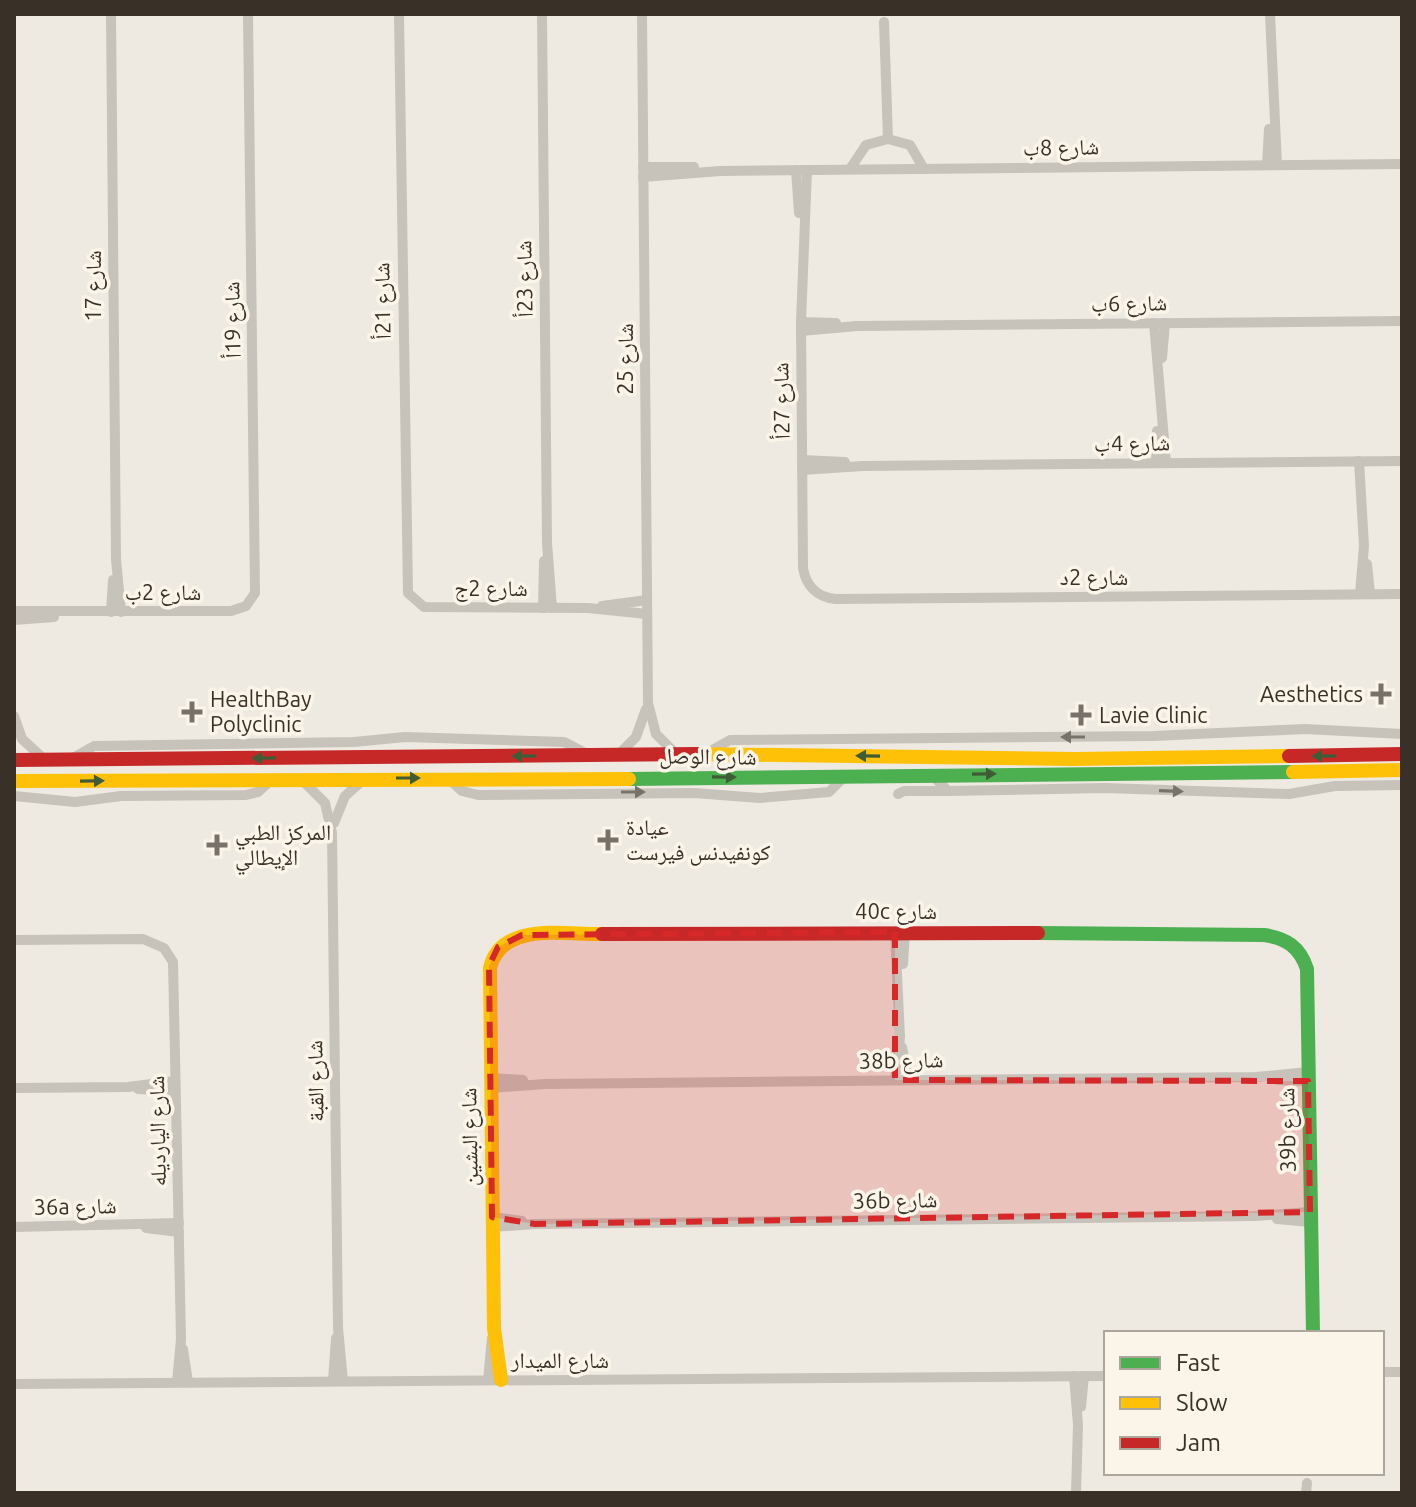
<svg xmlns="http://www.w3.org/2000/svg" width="1416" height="1507" font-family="Ubuntu,'Noto Naskh Arabic',sans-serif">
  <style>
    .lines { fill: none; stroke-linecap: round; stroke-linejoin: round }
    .street { stroke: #c7c2ba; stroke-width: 10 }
    .fast { stroke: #4caf50; stroke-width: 14 }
    .slow { stroke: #ffc107; stroke-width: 14 }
    .jam { stroke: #c62828; stroke-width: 14 }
    .oneway { fill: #79726a }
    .oneway2 { fill: #405c36 }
    .marked { fill: #d62828; fill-opacity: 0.2; stroke: #d62828; stroke-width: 6; stroke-dasharray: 16 10; stroke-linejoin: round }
    .poi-dot { fill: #787169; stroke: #fbf5e9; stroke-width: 3 }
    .labels { text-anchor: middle; stroke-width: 7; stroke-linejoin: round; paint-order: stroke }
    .street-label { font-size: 22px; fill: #393028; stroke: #fbf5e9 }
    .poi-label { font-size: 22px; fill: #393028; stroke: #fbf5e9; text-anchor: start }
  </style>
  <rect width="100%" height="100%" fill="#eeeae2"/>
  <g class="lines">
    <g class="street">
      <path d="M 111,14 L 116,559 L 121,612"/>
      <path d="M 399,14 L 408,593 L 424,607 L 588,608 L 647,614"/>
      <path d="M 542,14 L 547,543 L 552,608"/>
      <path d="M 642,14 L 648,703 L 656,734 L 676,754"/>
      <path d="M 1270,14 L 1277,165"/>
      <path d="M 884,22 L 888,139"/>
      <path d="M 1267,165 L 1269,129"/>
      <path d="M 643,167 L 694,167"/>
      <path d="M 850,169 L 866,145 L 888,139 L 910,145 L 924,169"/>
      <path d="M 796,170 L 799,213"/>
      <path d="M 807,170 L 801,322 L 803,568 C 806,586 817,597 835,599 L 1402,594"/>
      <path d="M 643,177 L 720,171 L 1402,164"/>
      <path d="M 801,322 L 836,323"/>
      <path d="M 1154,323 L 1166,463"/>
      <path d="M 801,331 L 857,326 L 1402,321"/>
      <path d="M 1162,358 L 1165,323"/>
      <path d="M 802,460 L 845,462"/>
      <path d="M 1359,461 L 1364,546 L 1360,594"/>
      <path d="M 1156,463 L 1157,431"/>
      <path d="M 802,470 L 863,466 L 1402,461"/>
      <path d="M 1367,564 L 1370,594"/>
      <path d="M 602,606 L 647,600"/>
      <path d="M 543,608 L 544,561"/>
      <path d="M 14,611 L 231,611 L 246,606 L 255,593 L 248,14"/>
      <path d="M 111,612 L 113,580"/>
      <path d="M 14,620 L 54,617"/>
      <path d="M 14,716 L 22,739 L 44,759"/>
      <path d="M 705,754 L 730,740 L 1154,736 L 1305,729 L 1402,734"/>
      <path d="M 618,755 L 636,737 L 646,709"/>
      <path d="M 71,759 L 94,746 L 354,742 L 405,737 L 564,742 L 587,754"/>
      <path d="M 933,776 L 948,791 L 1105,788 L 1289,794 L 1335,786 L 1402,785"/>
      <path d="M 450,780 L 462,791 L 478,795 L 694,793 L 760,798 L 829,792 L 845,776"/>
      <path d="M 303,781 L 325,803 L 332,833 L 338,1328 L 343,1381"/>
      <path d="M 898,794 L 904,791 L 947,791"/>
      <path d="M 14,796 L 75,802 L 121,796 L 246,795 L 258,792 L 270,781"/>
      <path d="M 334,823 L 345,796 L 362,781"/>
      <path d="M 895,932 L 900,1037 L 895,1080"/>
      <path d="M 14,940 L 143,939 L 164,948 L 173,962 L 181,1339 L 177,1382"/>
      <path d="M 903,964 L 905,932"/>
      <path d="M 902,1047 L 908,1080"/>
      <path d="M 490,1078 L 523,1080"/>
      <path d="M 1278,1080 L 1308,1081"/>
      <path d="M 14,1088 L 128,1087 L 175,1081"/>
      <path d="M 490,1088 L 545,1084 L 1256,1077 L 1308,1072"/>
      <path d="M 138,1089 L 175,1091"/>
      <path d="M 492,1217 L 522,1221"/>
      <path d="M 1277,1219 L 1310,1222"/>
      <path d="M 14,1227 L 179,1223"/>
      <path d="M 493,1227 L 535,1224 L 1255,1216 L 1310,1212"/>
      <path d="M 146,1228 L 179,1232"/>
      <path d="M 183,1349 L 188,1382"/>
      <path d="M 1382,1372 L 1402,1372"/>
      <path d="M 1074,1376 L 1078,1425 L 1076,1493"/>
      <path d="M 488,1380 L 492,1338"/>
      <path d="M 333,1381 L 336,1338"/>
      <path d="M 14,1384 L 1106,1376"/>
      <path d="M 1081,1407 L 1084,1376"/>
      <path d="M 1306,1493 L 1307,1483"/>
    </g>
    <g class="fast">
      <path d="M 629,779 L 1293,772"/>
      <path d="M 1038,933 L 1264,935 C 1286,938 1300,947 1307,969 L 1313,1333"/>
    </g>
    <g class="slow">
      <path d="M 697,754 L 1075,759 L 1289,756"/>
      <path d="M 1293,772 L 1402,770"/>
      <path d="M 14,781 L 629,779"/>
      <path d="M 501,1380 L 494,1328 L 490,968 C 501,921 565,935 602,934"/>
    </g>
    <g class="jam">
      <path d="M 1289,756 L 1402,754"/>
      <path d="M 14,760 L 697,754"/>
      <path d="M 602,934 L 1038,933"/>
    </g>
  </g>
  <defs><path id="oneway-solid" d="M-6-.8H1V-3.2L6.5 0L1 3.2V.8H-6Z" transform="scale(2)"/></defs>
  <g class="oneway">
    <use href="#oneway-solid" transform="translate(1073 737) rotate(180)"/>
    <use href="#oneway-solid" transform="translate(1171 791) rotate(2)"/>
    <use href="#oneway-solid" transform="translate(633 792)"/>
  </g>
  <g class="oneway2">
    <use href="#oneway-solid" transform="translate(524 756) rotate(179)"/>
    <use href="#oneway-solid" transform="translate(868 756) rotate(-179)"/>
    <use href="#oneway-solid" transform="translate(1324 756) rotate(179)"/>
    <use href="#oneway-solid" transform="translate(264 758) rotate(179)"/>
    <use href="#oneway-solid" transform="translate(984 774) rotate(-1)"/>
    <use href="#oneway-solid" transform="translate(724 777) rotate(1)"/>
    <use href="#oneway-solid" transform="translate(408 778)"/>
    <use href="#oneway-solid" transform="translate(92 781) rotate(-1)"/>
  </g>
  <path class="marked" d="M 895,932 L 895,1080 L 1308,1081 L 1310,1212 L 535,1224 L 492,1217 L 489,966 L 498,947 L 522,935 Z"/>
  <g class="poi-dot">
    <path d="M1377 682h8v8h8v8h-8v8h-8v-8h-8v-8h8z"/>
    <path d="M188 700h8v8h8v8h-8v8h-8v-8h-8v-8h8z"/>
    <path d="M1077 703h8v8h8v8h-8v8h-8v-8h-8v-8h8z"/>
    <path d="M604 828h8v8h8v8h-8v8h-8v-8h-8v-8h8z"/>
    <path d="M213 833h8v8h8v8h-8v8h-8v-8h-8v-8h8z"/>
  </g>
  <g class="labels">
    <g class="street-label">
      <text transform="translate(1061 147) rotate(-1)" y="8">شارع 8ب</text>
      <text transform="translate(524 279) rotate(-91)" y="8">شارع 23أ</text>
      <text transform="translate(93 286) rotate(-90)" y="8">شارع 17</text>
      <text transform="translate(382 301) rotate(-91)" y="8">شارع 21أ</text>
      <text transform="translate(1129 303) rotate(-1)" y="8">شارع 6ب</text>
      <text transform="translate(232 320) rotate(-91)" y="8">شارع 19أ</text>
      <text transform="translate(625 359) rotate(-90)" y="8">شارع 25</text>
      <text transform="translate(781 401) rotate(-91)" y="8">شارع 27أ</text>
      <text transform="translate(1132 443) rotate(-1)" y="8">شارع 4ب</text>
      <text x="1094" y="585">شارع 2د</text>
      <text x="491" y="596">شارع 2ج</text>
      <text x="163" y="600">شارع 2ب</text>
      <text transform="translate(708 756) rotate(1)" y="8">شارع الوصل</text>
      <text x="896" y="919">40c شارع</text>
      <text transform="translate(901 1060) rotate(-1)" y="8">38b شارع</text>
      <text transform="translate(315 1081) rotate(-91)" y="8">شارع القبة</text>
      <text transform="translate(1287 1130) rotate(-91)" y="8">39b شارع</text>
      <text transform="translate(157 1131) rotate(-91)" y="8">شارع اليارديله</text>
      <text transform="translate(469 1137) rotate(-91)" y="8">شارع البشين</text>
      <text transform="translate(895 1200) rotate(-1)" y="8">36b شارع</text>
      <text transform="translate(75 1206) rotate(-1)" y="8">36a شارع</text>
      <text x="560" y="1368">شارع الميدار</text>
    </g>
    <g class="poi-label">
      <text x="1363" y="702" text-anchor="end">Aesthetics</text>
      <text x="210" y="707">HealthBay<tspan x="210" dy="25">Polyclinic</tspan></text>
      <text x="1099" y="723">Lavie Clinic</text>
      <text x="626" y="835">عيادة<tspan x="626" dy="25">كونفيدنس فيرست</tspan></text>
      <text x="235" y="840">المركز الطبي<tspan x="235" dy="25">الإيطالي</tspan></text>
    </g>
  </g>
  <rect width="1416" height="1507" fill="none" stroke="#393028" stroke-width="32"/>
  <rect x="1104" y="1331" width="280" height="144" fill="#fbf5e9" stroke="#ada69c" stroke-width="2"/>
  <rect x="1120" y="1357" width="40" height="12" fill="#4caf50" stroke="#ada69c" stroke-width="2"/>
  <text x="1176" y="1371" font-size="24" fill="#393028">Fast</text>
  <rect x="1120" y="1397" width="40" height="12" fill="#ffc107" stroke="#ada69c" stroke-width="2"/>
  <text x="1176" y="1411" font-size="24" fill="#393028">Slow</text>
  <rect x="1120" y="1437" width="40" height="12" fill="#c62828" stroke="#ada69c" stroke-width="2"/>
  <text x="1176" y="1451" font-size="24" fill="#393028">Jam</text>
</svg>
